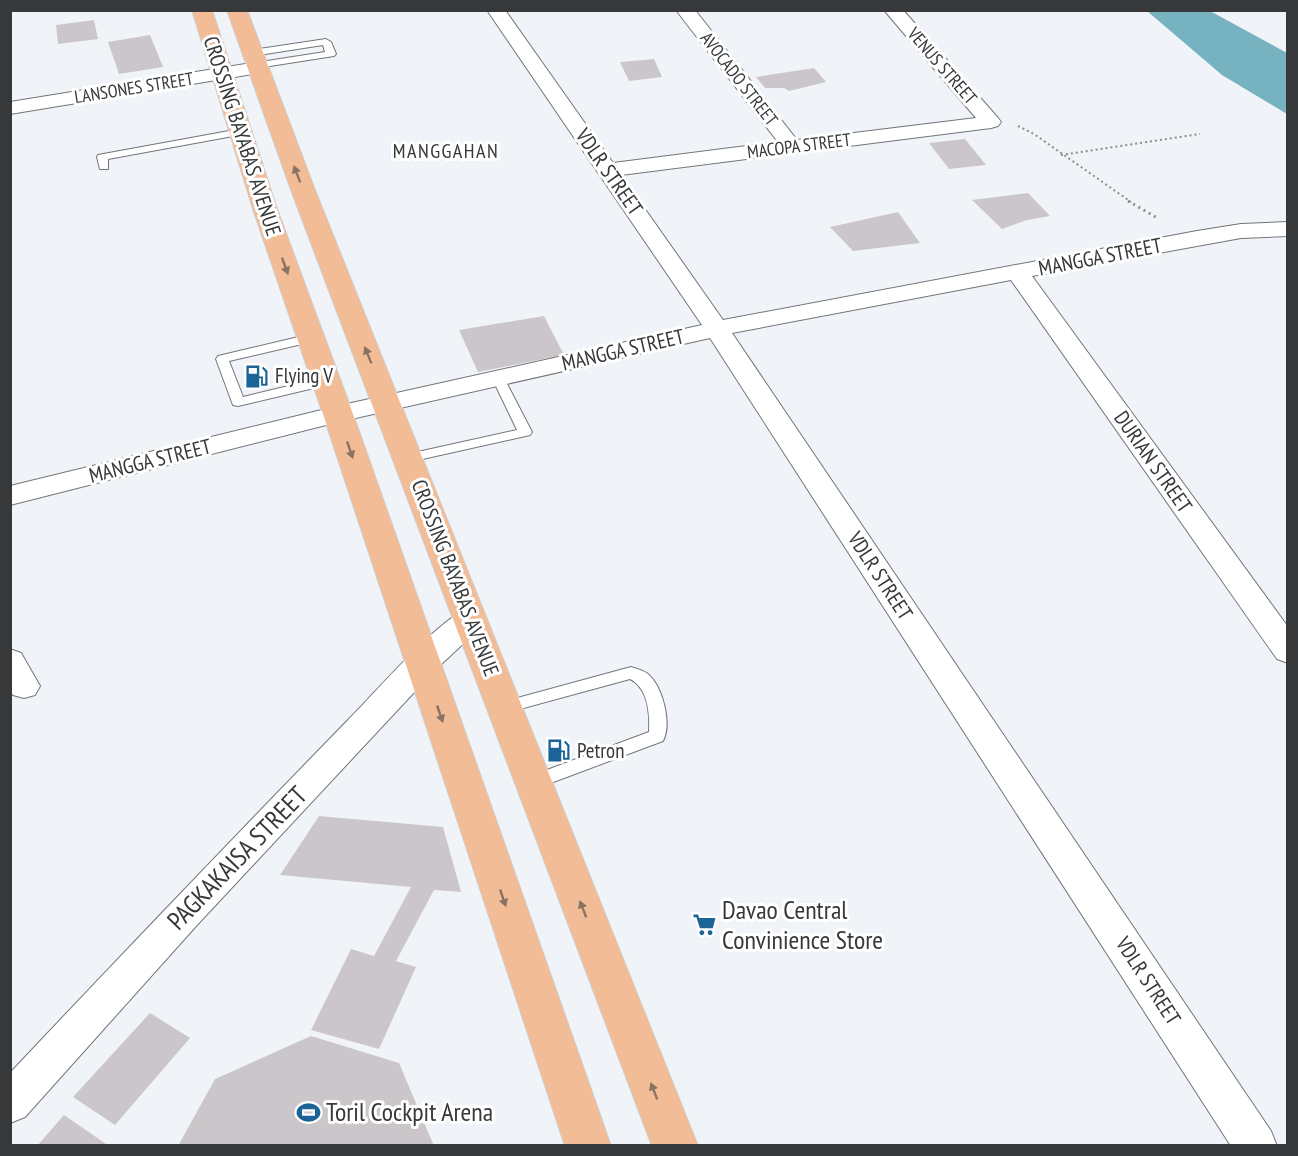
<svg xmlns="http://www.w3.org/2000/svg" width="1298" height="1156" font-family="'PT Sans Narrow',sans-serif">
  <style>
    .water { fill: #76b2c0 }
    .building { fill: #cbc6c9 }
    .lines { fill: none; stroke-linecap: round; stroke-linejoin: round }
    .service-casing { stroke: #727578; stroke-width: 2 }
    .minor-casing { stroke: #727578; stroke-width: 2 }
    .primary-casing { stroke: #cfcfcf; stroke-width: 2 }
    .path-far1 { stroke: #8b8e90; stroke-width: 2; stroke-dasharray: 2 3; stroke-linecap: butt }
    .path { stroke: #8b8e90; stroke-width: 3; stroke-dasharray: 2 4; stroke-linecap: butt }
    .service { fill: #fff; fill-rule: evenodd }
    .minor { fill: #fff; fill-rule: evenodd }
    .primary { fill: #f2bc97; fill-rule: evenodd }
    .oneway { fill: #8b7363 }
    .labels { text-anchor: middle; stroke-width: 6; stroke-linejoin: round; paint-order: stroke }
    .far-street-label { font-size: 18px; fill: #363839; stroke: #fff }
    .far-quarter-label { font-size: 20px; letter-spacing: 1.5px; fill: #363839; stroke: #fff }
    .street-label { font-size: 21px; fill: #363839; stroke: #fff }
    .poi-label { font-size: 21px; fill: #363839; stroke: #fff; text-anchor: start }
    .near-street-label { font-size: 26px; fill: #363839; stroke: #fff }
    .near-poi-label { font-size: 26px; fill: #363839; stroke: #fff; text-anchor: start }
  </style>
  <rect width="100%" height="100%" fill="#f0f4f8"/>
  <path class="water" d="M 1147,11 L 1210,11 L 1287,53 L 1287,114 L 1222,75 Z"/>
  <g class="building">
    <path d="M 94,20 L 98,39 L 58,44 L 56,25 Z"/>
    <path d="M 150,35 L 163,67 L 119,74 L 108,42 Z"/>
    <path d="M 654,59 L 662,77 L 629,81 L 620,62 Z"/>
    <path d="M 814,68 L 826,82 L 789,91 L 784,88 L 765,88 L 756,77 Z"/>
    <path d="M 965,139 L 986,165 L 949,169 L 929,143 Z"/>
    <path d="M 1028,193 L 1050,216 L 1027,220 L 1002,229 L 972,200 Z"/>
    <path d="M 898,212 L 920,243 L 853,251 L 830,227 Z"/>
    <path d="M 544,316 L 564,355 L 478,372 L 459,330 Z"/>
    <path d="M 319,816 L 443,827 L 461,892 L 434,890 L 396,961 L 416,967 L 379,1049 L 311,1030 L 351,949 L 374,956 L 411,887 L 280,875 Z"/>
    <path d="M 150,1013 L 190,1038 L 115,1125 L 73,1097 Z"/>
    <path d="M 311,1036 L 399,1063 L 434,1146 L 178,1146 L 215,1079 Z"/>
    <path d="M 64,1115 L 109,1146 L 37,1146 Z"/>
  </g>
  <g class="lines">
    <defs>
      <g id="service">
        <path d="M 326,39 L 331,42 L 336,54 L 334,56 L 257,68 L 252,65 L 254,63 L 325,52 L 323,45 L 253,56 L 248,53 L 253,50 Z"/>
        <path d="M 240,129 L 245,132 L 244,134 L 108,159 L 108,169 L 100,169 L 97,157 L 98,155 Z"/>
        <path d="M 311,334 L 315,335 L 317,338 L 315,341 L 229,361 L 243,397 L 326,377 L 332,381 L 331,384 L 238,406 L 233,405 L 216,359 L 218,356 Z"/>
        <path d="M 498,374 L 504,378 L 532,432 L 530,435 L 409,462 L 404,461 L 402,458 L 404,455 L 517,430 L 492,378 Z"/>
        <path d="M 631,667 C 637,669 645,671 649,675 C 663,688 672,724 663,741 L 540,787 L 534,789 L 528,787 L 525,782 L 528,777 L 649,732 C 650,714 648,688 630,679 L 505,713 L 499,711 L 497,707 L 499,703 Z"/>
      </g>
      <g id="minor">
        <path d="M 487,10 L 505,10 L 613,163 L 778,142 L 676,10 L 695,10 L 797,140 L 976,118 L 884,10 L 903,10 L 998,118 L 1001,122 L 998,126 L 991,128 L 621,175 L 723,320 L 1197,231 L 1241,224 L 1288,222 L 1288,236 L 1241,238 L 1032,276 L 1288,627 L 1288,663 L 1277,659 L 1011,280 L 732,333 L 1271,1131 L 1277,1146 L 1231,1146 L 710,338 L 338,422 L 10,505 L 10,486 L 338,406 L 702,325 Z"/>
        <path d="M 258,62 L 265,64 L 268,68 L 265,72 L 10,114 L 10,102 Z"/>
        <path d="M 470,608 L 481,611 L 485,619 L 481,627 L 434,671 L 197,925 L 25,1117 L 10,1123 L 10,1073 C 123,953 236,835 350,718 C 375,693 441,616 470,608 Z"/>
        <path d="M 10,649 L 21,653 L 40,686 L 35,695 L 24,698 L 13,695 L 10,691 Z"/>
      </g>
      <g id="primary">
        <path d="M 192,10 L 212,10 L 277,209 L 353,414 L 611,1146 L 565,1146 L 323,414 L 253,209 Z"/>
        <path d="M 227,10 L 247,10 L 315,190 L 698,1146 L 652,1146 L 291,190 Z"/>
      </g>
    </defs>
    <use href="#service" class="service-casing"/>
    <use href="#minor" class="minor-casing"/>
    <use href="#primary" class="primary-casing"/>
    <g class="path-far1">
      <path d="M 1018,126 L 1034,134 L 1131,202"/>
      <path d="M 1061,155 L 1200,134"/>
    </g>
    <path class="path" d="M 1128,201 L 1159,219"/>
    <use href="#service" class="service"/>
    <use href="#minor" class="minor"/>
    <use href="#primary" class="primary"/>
  </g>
  <defs><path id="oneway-solid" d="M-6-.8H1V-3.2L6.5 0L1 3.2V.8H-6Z" transform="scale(1.5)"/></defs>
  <g class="oneway">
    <use href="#oneway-solid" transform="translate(297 174) rotate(-111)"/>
    <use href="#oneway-solid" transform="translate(285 266) rotate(70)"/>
    <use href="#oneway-solid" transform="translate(368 355) rotate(-112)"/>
    <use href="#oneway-solid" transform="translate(350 450) rotate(71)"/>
    <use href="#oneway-solid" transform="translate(440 714) rotate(71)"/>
    <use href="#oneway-solid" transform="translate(503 898) rotate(71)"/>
    <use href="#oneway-solid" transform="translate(583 909) rotate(-111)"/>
    <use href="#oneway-solid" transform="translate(654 1091) rotate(-111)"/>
  </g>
  <defs>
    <symbol id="fuel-bare" viewBox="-9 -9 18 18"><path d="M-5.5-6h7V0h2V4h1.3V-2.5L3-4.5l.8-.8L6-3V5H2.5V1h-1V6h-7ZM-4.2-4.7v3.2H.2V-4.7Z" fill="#1b6498" stroke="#fff" stroke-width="2.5" paint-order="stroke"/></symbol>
    <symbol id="supermarket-bare" viewBox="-9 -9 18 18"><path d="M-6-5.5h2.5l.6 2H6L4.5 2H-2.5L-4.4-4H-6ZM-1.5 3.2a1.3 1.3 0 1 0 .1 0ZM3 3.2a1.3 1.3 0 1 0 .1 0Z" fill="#1b6498" stroke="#fff" stroke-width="2.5" paint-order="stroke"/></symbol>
    <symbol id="stadium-bare" viewBox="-9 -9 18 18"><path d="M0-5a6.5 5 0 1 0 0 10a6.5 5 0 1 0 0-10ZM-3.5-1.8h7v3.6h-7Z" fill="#1b6498" stroke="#fff" stroke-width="2.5" paint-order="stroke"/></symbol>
  </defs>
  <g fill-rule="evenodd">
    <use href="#fuel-bare" x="240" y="360" width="33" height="33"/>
    <use href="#fuel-bare" x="542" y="734" width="33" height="33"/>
    <use href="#supermarket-bare" x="688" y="908" width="33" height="33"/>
    <use href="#stadium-bare" x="292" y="1096" width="33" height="33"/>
  </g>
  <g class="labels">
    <g class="far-street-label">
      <text transform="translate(942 66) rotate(49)" y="6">VENUS STREET</text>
      <text transform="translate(739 79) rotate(52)" y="6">AVOCADO STREET</text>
      <text transform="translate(134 88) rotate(-9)" y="6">LANSONES STREET</text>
      <text transform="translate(799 146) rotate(-7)" y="6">MACOPA STREET</text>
    </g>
    <g class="far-quarter-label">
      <text x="446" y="158">MANGGAHAN</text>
    </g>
    <g class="street-label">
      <text transform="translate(242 136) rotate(72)" y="7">CROSSING BAYABAS AVENUE</text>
      <text transform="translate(609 172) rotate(55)" y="7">VDLR STREET</text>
      <text transform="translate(1100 257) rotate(-11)" y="7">MANGGA STREET</text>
      <text transform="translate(623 350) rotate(-13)" y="7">MANGGA STREET</text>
      <text transform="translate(150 461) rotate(-14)" y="7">MANGGA STREET</text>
      <text transform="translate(1153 462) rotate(55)" y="7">DURIAN STREET</text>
      <text transform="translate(880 576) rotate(57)" y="7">VDLR STREET</text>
      <text transform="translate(455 578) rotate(69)" y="7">CROSSING BAYABAS AVENUE</text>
      <text transform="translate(1148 981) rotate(57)" y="7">VDLR STREET</text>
    </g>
    <g class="poi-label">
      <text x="275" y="383">Flying V</text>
      <text x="577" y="758">Petron</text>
    </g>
    <g class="near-street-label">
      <text transform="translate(237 858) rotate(-46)" y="9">PAGKAKAISA STREET</text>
    </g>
    <g class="near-poi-label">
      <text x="722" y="919">Davao Central<tspan x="722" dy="30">Convinience Store</tspan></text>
      <text x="326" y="1121">Toril Cockpit Arena</text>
    </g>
  </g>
  <rect width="1298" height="1156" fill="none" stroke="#363839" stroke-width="24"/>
</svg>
